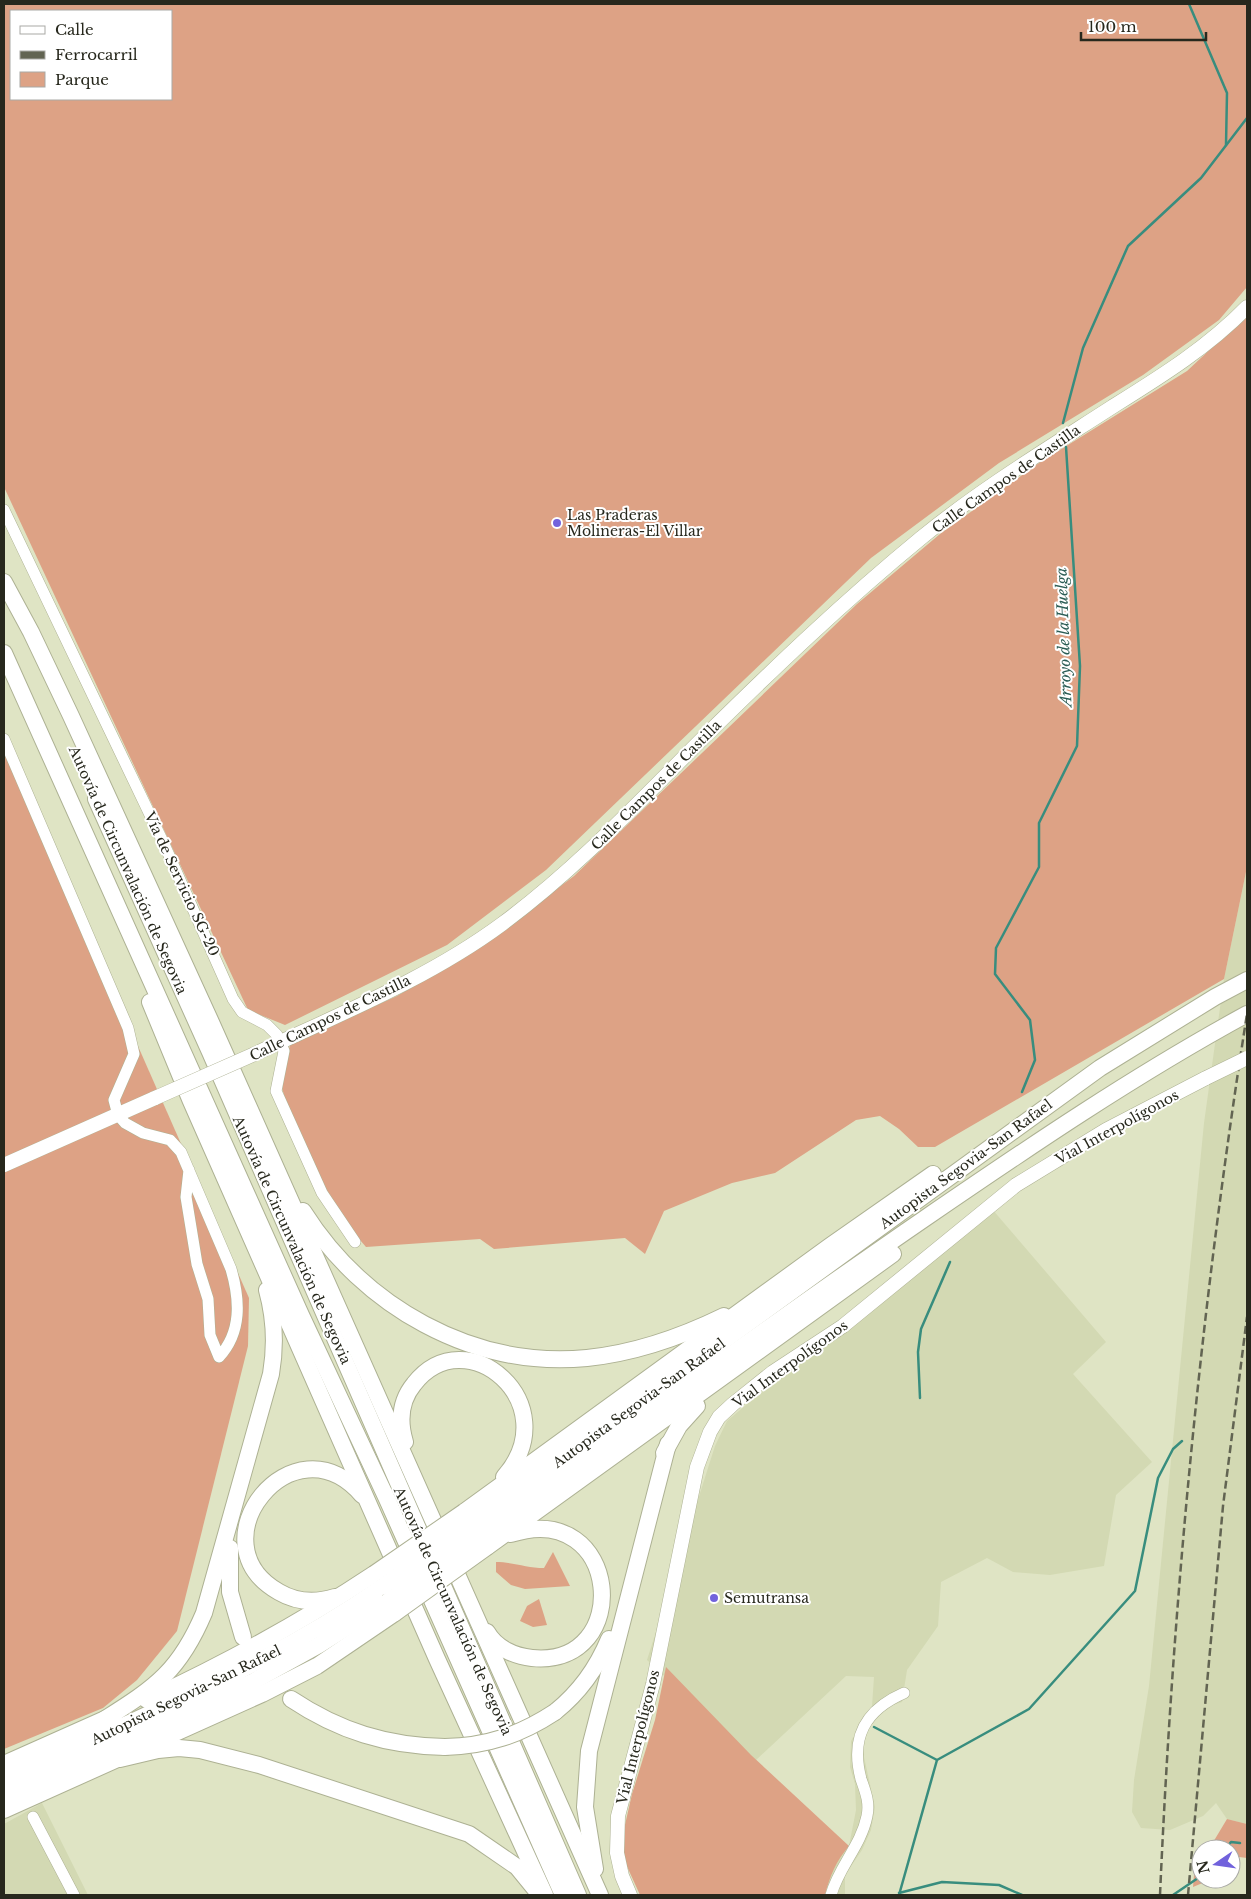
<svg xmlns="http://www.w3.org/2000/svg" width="1251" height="1899" font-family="'Libre Baskerville',serif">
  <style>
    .built { fill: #d3d9b3 }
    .green { fill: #dda285; fill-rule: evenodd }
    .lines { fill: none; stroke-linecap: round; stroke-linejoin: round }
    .stream { stroke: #388d7e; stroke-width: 2.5 }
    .minor-casing { stroke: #adb193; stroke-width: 12 }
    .major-casing { stroke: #adb193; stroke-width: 15 }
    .highway-casing { stroke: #adb193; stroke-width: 18 }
    .minor { stroke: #fff; stroke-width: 11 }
    .major { stroke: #fff; stroke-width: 14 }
    .highway { stroke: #fff; stroke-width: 16 }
    .rail { stroke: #626452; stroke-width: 2.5; stroke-dasharray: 8 4; stroke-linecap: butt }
    .major-bridge-casing { stroke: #adb193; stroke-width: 15; stroke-linecap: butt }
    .highway-bridge-casing { stroke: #adb193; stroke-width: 18; stroke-linecap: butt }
    .major-bridge { stroke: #fff; stroke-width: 14 }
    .highway-bridge { stroke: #fff; stroke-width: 16 }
    .poi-dot { fill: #7162dc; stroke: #fff; stroke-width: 2 }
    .labels { text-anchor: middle; stroke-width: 4; stroke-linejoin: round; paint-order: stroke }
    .street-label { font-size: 14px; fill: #27281d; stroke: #fff }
    .poi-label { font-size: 14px; fill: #27281d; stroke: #fff; text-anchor: start }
    .water-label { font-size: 15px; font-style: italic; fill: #2c5e56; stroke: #fff }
  </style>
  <rect width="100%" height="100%" fill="#dfe4c4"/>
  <g class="built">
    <path d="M 1247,867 L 1247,1824 L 1227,1819 L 1216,1803 L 1203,1816 L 1170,1830 L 1141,1828 L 1132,1812 L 1134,1780 L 1149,1686 L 1204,1123 L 1224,979 Z"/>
    <path d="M 986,1202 L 1106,1342 L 1073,1374 L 1152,1462 L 1116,1495 L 1104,1566 L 1050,1575 L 1013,1572 L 987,1558 L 941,1582 L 938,1626 L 907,1670 L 902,1702 L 887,1707 L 870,1726 L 864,1742 L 864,1757 L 875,1807 L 871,1830 L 862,1850 L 845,1875 L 845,1895 L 825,1895 L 830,1875 L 840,1856 L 849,1846 L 856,1810 L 855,1784 L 850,1767 L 851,1741 L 872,1706 L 874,1677 L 846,1676 L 756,1760 L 647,1660 L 715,1446 L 727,1421 Z"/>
    <path d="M 42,1803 L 88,1895 L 4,1895 L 4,1824 Z"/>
  </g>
  <g class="green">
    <path d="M 4,4 L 1247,4 L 1247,287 L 1219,320 L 1143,375 L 999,463 L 871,558 L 546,870 L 447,945 L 285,1025 L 248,1010 L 4,487 ZM 11,11 L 171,11 L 171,99 L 11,99 Z"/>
    <path d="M 1247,315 L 1247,867 L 1224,979 L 935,1147 L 918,1147 L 899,1129 L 880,1116 L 856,1120 L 775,1173 L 732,1183 L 664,1211 L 645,1254 L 625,1238 L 494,1249 L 480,1239 L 366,1247 L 331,1206 L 289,1112 L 282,1088 L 290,1044 L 397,996 L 484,944 L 574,876 L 857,604 L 940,534 L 1039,463 L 1187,371 Z"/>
    <path d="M 4,742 L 249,1298 L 248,1346 L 177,1631 L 137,1680 L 103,1708 L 4,1749 Z"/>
    <path d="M 553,1552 L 570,1586 L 525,1589 L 511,1585 L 496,1572 L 496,1562 C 513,1562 527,1568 544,1568 Z"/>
    <path d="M 539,1599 L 547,1625 L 533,1627 L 520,1621 L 527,1606 Z"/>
    <path d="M 666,1667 L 751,1755 L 849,1846 C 836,1861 830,1876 825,1895 L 640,1895 L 625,1862 L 622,1838 L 632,1794 L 655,1720 Z"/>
    <path d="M 1227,1819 L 1247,1824 L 1247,1858 L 1239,1857 L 1235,1869 L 1231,1871 L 1231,1849 L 1209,1849 Z"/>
    <path d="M 1201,1863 L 1201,1879 L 1212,1879 L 1193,1887 L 1194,1875 Z"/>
  </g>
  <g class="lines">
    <g class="stream">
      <path d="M 1189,4 L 1227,93 L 1226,145"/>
      <path d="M 1063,423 L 1083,348 L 1128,246 L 1201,178 L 1247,118"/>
      <path d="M 1022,1092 L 1035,1060 L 1030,1020 L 995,974 L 996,948 L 1039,867 L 1039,823 L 1077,746 L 1080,666 L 1066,447"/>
      <path d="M 920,1398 L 918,1352 L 921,1329 L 950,1262"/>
      <path d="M 874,1727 L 937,1760"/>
      <path d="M 1225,1849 L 1231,1842 L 1240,1843"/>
      <path d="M 899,1893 L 942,1882 L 999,1885 L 1022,1895"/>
      <path d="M 899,1895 L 937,1760 L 1029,1709 L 1135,1591 L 1158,1478 L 1173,1449 L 1182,1441"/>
      <path d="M 1173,1895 L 1201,1876"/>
    </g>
    <defs>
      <g id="minor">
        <path d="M 4,510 L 164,844 L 233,999 L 242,1012 L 267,1025 L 277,1035 L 284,1051 L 276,1091 L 322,1193 L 355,1242"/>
        <path d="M 4,739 L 128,1028 L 134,1054 L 114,1100 L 118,1115 L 125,1123 L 143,1133 L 170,1140 L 181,1152 L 231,1269 C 240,1300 242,1332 219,1357 L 210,1335 L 208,1299 L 197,1264 L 186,1197 L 189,1170"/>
        <path d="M 33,1817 L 74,1895"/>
        <path d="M 831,1895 C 839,1866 861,1846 867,1816 C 870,1802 865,1791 861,1779 C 850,1737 865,1710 904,1693"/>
      </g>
      <g id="major">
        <path d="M 259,1052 C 342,1013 429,978 502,924 C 575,870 636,805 700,741 C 771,671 843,602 921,538 C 981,489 1047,449 1112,407 C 1160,377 1207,348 1247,307"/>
        <path d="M 4,1165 L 155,1098"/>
        <path d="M 630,1895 L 622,1876 L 617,1853 L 618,1816 L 653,1684 L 697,1467 L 710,1432 L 719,1417 L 733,1404 L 773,1372 L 843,1326 L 1016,1185 L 1106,1130 L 1206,1078"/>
      </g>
      <g id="highway">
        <path d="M 4,582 L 31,632 L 71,716 L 210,1020 L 600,1895"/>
        <path d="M 4,653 L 301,1315 L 387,1499 L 563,1895"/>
        <path d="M 96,799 L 210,1052 L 578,1895"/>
        <path d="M 150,1002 L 190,1099 L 437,1659 L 545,1895"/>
        <path d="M 303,1211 C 363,1306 472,1369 587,1358 C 635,1353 681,1337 724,1316"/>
        <path d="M 405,1442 C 399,1422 400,1401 414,1384 C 466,1317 568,1404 504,1477"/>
        <path d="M 664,1453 L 679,1426 L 697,1406"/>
        <path d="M 464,1512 L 830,1246 L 933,1174"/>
        <path d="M 471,1524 L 1100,1068 L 1215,997 L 1247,980"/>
        <path d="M 479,1536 C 627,1429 774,1322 924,1219 C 1029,1147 1135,1075 1247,1014"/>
        <path d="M 487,1547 L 893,1254"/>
        <path d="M 230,1548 L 230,1592 L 243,1637"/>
        <path d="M 335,1597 C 316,1603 296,1602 279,1592 C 192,1543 293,1415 362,1495"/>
        <path d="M 487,1632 C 496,1648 514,1656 532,1658 C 635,1668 621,1498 511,1534"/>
        <path d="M 291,1699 C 339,1731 387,1746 445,1747"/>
        <path d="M 147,1700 C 226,1663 302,1622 374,1574"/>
        <path d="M 555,1712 C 580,1692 597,1668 609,1639"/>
        <path d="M 105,1719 C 156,1687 180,1670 204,1613 L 271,1374 C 276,1345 275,1319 267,1290"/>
        <path d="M 120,1759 L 158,1750 L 179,1748 L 200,1750 L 259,1765 L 469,1834 L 517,1867 L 535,1889"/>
        <path d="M 4,1764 L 114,1715"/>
        <path d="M 4,1780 C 134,1719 262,1670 382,1587"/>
        <path d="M 4,1795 L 254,1681 L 319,1645 L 387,1602"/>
        <path d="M 4,1810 L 262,1694 L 317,1666 L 395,1613"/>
        <path d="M 595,1869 L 585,1807 L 589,1751 L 668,1444"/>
      </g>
    </defs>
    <use href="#minor" class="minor-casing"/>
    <use href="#major" class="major-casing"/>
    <use href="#highway" class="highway-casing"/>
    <use href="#minor" class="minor"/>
    <use href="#major" class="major"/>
    <use href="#highway" class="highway"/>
    <g class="rail">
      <path d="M 1160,1895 C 1173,1600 1201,1305 1247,1014"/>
      <path d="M 1188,1895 L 1223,1506 L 1247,1317"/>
    </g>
    <defs>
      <g id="major-bridge">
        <path d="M 1206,1078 L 1247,1058"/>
        <path d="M 155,1098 L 259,1052"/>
      </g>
      <g id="highway-bridge">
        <path d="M 374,1574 L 464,1512"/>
        <path d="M 382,1587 L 471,1524"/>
        <path d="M 387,1602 L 479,1536"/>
        <path d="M 395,1613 L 487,1547"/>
        <path d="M 445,1747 C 487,1746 520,1735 555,1712"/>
      </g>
    </defs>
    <use href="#major-bridge" class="major-bridge-casing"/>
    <use href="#highway-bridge" class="highway-bridge-casing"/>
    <use href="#major-bridge" class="major-bridge"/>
    <use href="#highway-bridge" class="highway-bridge"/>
  </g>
  <g class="poi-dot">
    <circle cx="557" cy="523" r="5"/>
    <circle cx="714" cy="1598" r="5"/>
  </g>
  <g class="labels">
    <g class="street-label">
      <text transform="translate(1006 479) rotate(-35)" y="5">Calle Campos de Castilla</text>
      <text transform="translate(656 785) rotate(-45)" y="5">Calle Campos de Castilla</text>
      <text transform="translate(128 870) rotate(66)" y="5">Autovía de Circunvalación de Segovia</text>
      <text transform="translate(182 884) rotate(65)" y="5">Vía de Servicio SG-20</text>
      <text transform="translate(330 1018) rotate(-26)" y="5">Calle Campos de Castilla</text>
      <text transform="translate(1117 1127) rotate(-29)" y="5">Vial Interpolígonos</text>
      <text transform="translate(966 1164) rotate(-36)" y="5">Autopista Segovia-San Rafael</text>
      <text transform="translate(292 1240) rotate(66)" y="5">Autovía de Circunvalación de Segovia</text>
      <text transform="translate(790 1364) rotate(-36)" y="5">Vial Interpolígonos</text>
      <text transform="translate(639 1403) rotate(-36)" y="5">Autopista Segovia-San Rafael</text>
      <text transform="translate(453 1611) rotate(66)" y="5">Autovía de Circunvalación de Segovia</text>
      <text transform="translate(186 1695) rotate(-26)" y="5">Autopista Segovia-San Rafael</text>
      <text transform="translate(638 1737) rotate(-76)" y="5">Vial Interpolígonos</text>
    </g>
    <g class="poi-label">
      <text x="567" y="520">Las Praderas<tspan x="567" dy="16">Molineras-El Villar</tspan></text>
      <text x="724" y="1603">Semutransa</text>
    </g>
    <g class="water-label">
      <text transform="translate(1064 637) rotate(-92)" y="5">Arroyo de la Huelga</text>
    </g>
  </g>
  <rect width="1251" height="1899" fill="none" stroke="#27281d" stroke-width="10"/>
  <rect x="10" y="10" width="162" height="90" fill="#ffffff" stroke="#a9a9a5"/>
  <rect x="20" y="26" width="25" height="8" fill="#ffffff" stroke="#a9a9a5"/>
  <text x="55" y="35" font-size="15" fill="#27281d">Calle</text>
  <rect x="20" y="51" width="25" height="8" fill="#626452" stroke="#a9a9a5"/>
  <text x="55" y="60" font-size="15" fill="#27281d">Ferrocarril</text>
  <rect x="20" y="72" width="25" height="15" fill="#dda285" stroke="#a9a9a5"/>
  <text x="55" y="85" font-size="15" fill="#27281d">Parque</text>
  <g transform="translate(1216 1864) rotate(257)"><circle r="24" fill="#ffffff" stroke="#a9a9a5"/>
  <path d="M0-4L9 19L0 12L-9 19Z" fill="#7162dc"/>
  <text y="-8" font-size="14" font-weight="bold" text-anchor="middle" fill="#27281d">N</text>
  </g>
  <path d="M1081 32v8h125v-8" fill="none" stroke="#27281d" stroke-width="2.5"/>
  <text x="1088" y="32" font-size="15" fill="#27281d" stroke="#ffffff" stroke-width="4" paint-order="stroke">100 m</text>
</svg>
